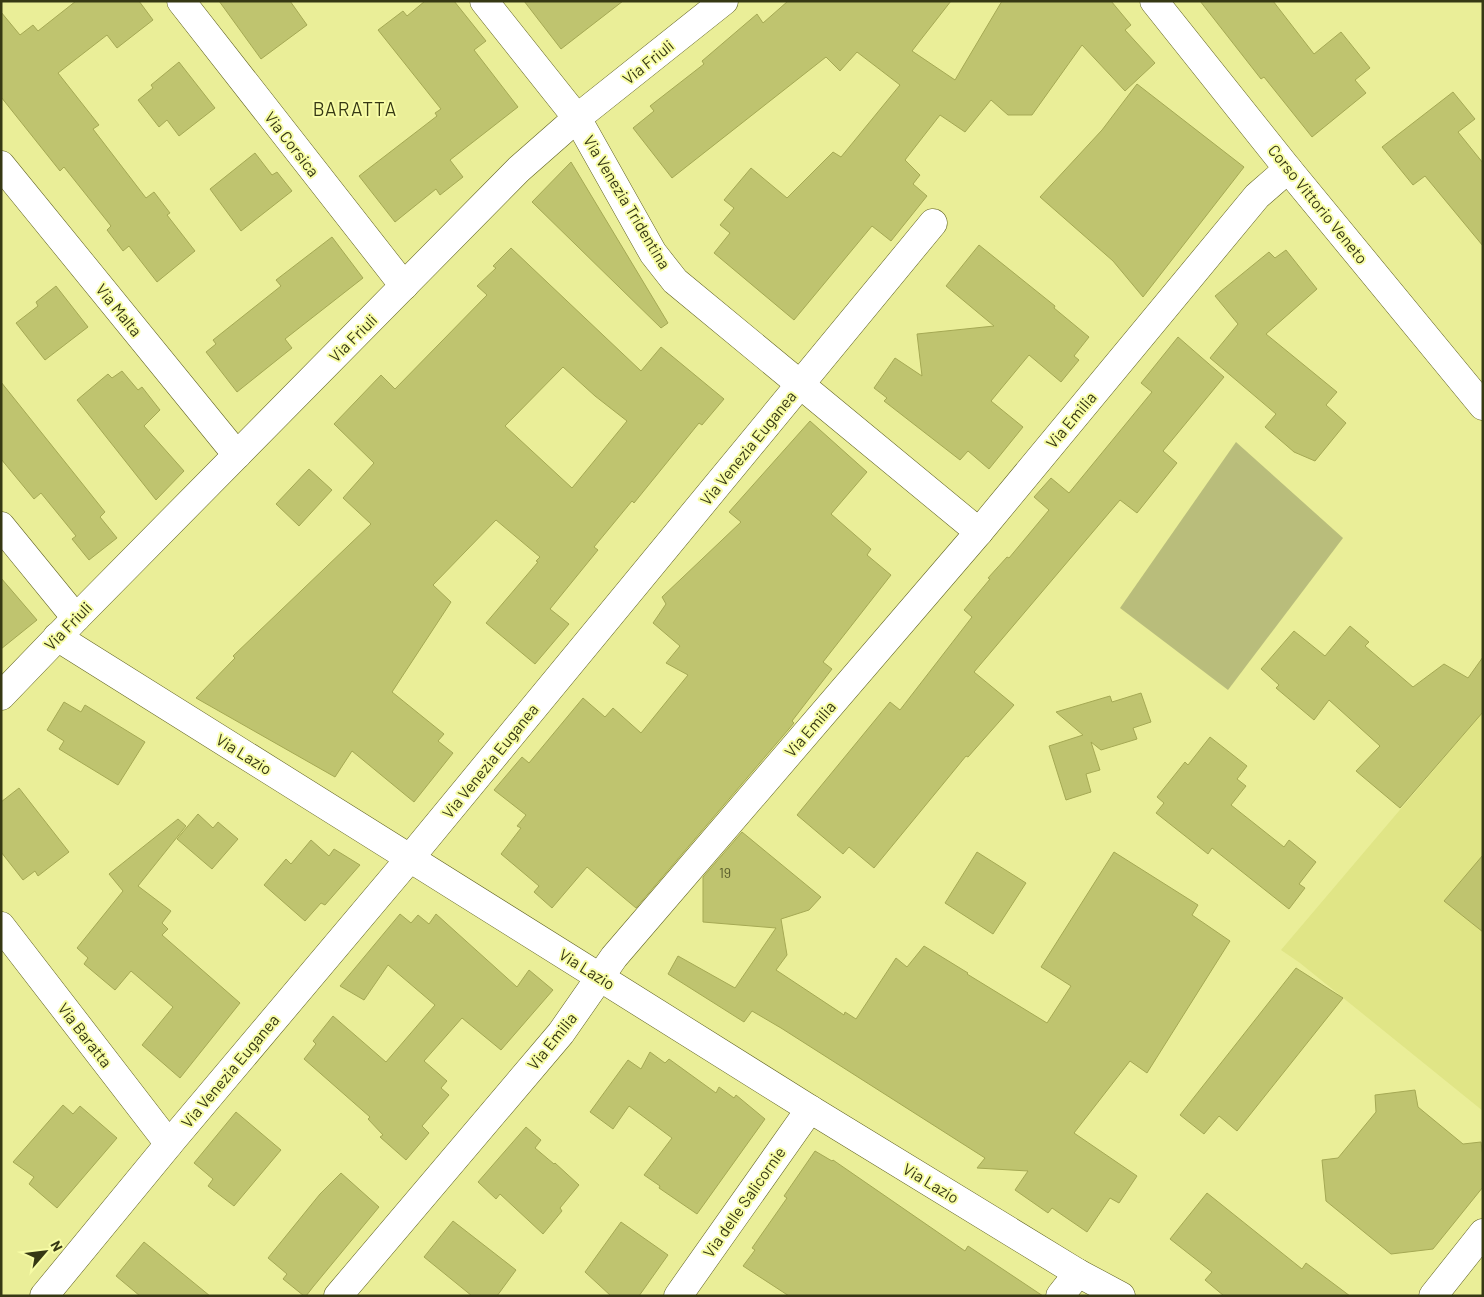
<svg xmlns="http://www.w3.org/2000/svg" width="1484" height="1297" font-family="Barlow,sans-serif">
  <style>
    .built { fill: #e0e586 }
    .green { fill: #b9bd7b }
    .building { fill: #bfc46f; stroke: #a5a954; fill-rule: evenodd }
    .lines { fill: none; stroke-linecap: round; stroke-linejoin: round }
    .minor-casing { stroke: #606221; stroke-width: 29 }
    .tertiary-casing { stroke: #606221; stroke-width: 29 }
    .secondary-casing { stroke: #606221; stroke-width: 29 }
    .minor { stroke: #fff; stroke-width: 28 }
    .tertiary { stroke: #fff; stroke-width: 28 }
    .secondary { stroke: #fff; stroke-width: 28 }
    .labels { text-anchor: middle; stroke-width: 4; stroke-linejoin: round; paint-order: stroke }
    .number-label { font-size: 14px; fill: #585b2b }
    .street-label { font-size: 16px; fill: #363814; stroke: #f7fca5 }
    .quarter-label { font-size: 19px; letter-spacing: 1px; fill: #363814; stroke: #f7fca5 }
  </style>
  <rect width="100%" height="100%" fill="#eaee98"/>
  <path class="built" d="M 1483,712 L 1483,1111 L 1300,963 L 1281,950 Z"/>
  <path class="green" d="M 1236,442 L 1343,538 L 1228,690 L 1120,608 Z"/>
  <g class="building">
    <path d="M 76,1 L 139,1 L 153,20 L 117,48 L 107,35 L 58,73 L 99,125 L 93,129 L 146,198 L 154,192 L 170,213 L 167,215 L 195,251 L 157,282 L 129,246 L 123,251 L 107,230 L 111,226 L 64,167 L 60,171 L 1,97 L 1,12 L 20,35 L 33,25 L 38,31 Z"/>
    <path d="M 219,1 L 290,1 L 307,25 L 261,59 Z"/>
    <path d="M 425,1 L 454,1 L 486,41 L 474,50 L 518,107 L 450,160 L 463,177 L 440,195 L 436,189 L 395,222 L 359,176 L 437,116 L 435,113 L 441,109 L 378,30 L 403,11 L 407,16 Z"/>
    <path d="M 524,1 L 623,1 L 561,49 Z"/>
    <path d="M 788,1 L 951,1 L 912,51 L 955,80 L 1002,1 L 1111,1 L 1131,25 L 1125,30 L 1155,63 L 1125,91 L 1082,45 L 1032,115 L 1008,115 L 991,100 L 965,132 L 940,115 L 905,160 L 920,175 L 913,184 L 927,196 L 891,241 L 872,226 L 794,320 L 714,253 L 730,233 L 720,225 L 734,208 L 724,200 L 751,168 L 787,198 L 833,152 L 841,157 L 900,85 L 857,52 L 840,71 L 826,57 L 672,178 L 633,128 L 654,111 L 650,106 L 704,64 L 702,61 L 757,14 L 763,23 Z"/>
    <path d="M 1200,1 L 1273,1 L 1314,54 L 1341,32 L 1370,68 L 1355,80 L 1366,93 L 1312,137 L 1264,77 L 1261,79 Z"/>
    <path d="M 179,62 L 215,108 L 179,136 L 167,120 L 159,127 L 138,100 L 153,88 L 151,85 Z"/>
    <path d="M 1137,84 L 1244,167 L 1143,297 L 1113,261 L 1040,197 L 1102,130 Z"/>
    <path d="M 1453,92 L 1475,119 L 1458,132 L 1483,163 L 1483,246 L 1425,176 L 1413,185 L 1382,147 Z"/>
    <path d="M 255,153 L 272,175 L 277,172 L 292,191 L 241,231 L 210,189 Z"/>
    <path d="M 571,162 L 668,323 L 661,328 L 532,202 Z"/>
    <path d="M 332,237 L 363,278 L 285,339 L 292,348 L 237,392 L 206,352 L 216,344 L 213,340 L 281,286 L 276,280 Z"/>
    <path d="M 979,245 L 1055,306 L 1054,308 L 1089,337 L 1074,356 L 1079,360 L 1061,382 L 1029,355 L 991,401 L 1023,427 L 989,469 L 968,451 L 960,460 L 884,401 L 887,398 L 874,388 L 895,358 L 922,376 L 917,334 L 994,326 L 946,286 Z"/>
    <path d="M 511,248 L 641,371 L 661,347 L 724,399 L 702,425 L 699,423 L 634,503 L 632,501 L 594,547 L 598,550 L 550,609 L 569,624 L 535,664 L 486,623 L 538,562 L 536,561 L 540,557 L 496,520 L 433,585 L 451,602 L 392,692 L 444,734 L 438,741 L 453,753 L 414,802 L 352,751 L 335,777 L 196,698 L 235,658 L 233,656 L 371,524 L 343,498 L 374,463 L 334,424 L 381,375 L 395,389 L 487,295 L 477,286 L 496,268 L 493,266 ZM 563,367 L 595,396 L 627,421 L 572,488 L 505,426 Z"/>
    <path d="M 1286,250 L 1317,289 L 1266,334 L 1337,392 L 1326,405 L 1346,423 L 1315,461 L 1294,452 L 1265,427 L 1276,414 L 1210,358 L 1238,324 L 1215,296 L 1269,252 L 1275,258 Z"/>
    <path d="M 56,286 L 88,327 L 45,360 L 16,323 L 38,306 L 36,302 Z"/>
    <path d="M 1178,337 L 1224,377 L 1163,451 L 1177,463 L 1137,513 L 1120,500 L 974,672 L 1014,705 L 968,757 L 966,756 L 874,868 L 849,847 L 843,854 L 797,815 L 890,702 L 900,710 L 972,617 L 964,610 L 990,579 L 988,578 L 1007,557 L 1009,558 L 1049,510 L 1034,497 L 1051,478 L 1069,493 L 1152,392 L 1141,383 Z"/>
    <path d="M 122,371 L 138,390 L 142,387 L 160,410 L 144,426 L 184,471 L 156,500 L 77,400 L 108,374 L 112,378 Z"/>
    <path d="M 1,382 L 105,512 L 100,517 L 117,538 L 89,560 L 72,539 L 76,536 L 41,493 L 34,499 L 1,459 Z"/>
    <path d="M 810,421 L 867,472 L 831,514 L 871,549 L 867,555 L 891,575 L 823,662 L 832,669 L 792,721 L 794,723 L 636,908 L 587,867 L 552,908 L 534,892 L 539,886 L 501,854 L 521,828 L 517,826 L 526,815 L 494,790 L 522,757 L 529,763 L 583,698 L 605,717 L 613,708 L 641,733 L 688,675 L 666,663 L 680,646 L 653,623 L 666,604 L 662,597 L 741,522 L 729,512 Z"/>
    <path d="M 309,469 L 332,490 L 299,526 L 276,504 Z"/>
    <path d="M 1,578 L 37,620 L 1,649 Z"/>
    <path d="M 1350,626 L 1369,642 L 1365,646 L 1413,687 L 1444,664 L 1468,678 L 1483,657 L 1483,712 L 1400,808 L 1356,771 L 1380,746 L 1329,700 L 1314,720 L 1276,688 L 1279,685 L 1261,669 L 1294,631 L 1325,656 Z"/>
    <path d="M 1141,693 L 1151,722 L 1133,728 L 1137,739 L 1101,750 L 1091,742 L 1100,770 L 1086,774 L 1091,792 L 1066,800 L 1049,746 L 1083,735 L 1056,712 L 1110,696 L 1112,702 Z"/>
    <path d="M 64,702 L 81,712 L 85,705 L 145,742 L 118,785 L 59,749 L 64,741 L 47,730 Z"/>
    <path d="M 1210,737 L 1247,766 L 1237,779 L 1246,786 L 1231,805 L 1284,847 L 1289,840 L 1316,862 L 1299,884 L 1305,888 L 1289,909 L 1212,848 L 1208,854 L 1156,813 L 1164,803 L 1157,797 L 1185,762 L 1188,765 Z"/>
    <path d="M 19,788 L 69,852 L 38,876 L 35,871 L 23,880 L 1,852 L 1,802 Z"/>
    <path d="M 198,814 L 213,828 L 218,822 L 238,839 L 212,869 L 177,839 Z"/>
    <path d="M 178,819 L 186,826 L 138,886 L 171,911 L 162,923 L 168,929 L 162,935 L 240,1003 L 180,1078 L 142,1045 L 173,1007 L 131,971 L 115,990 L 84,964 L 88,958 L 77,948 L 123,891 L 109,874 Z"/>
    <path d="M 742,832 L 821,897 L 809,910 L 781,919 L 787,955 L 776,970 L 844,1015 L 845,1012 L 856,1019 L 896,958 L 907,967 L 924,946 L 968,973 L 967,974 L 1047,1023 L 1071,986 L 1041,967 L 1114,852 L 1198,905 L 1192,915 L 1230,941 L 1147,1073 L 1130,1061 L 1074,1133 L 1137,1176 L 1119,1203 L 1110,1198 L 1087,1232 L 1052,1208 L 1048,1213 L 1015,1190 L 1028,1171 L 977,1168 L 985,1158 L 781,1028 L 752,1011 L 744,1022 L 668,974 L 678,956 L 735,988 L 776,928 L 703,922 L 703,877 Z"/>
    <path d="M 311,840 L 329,856 L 334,849 L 360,865 L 325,905 L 321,903 L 305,921 L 264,885 L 286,859 L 291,864 Z"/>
    <path d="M 977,852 L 1026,883 L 993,934 L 945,903 Z"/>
    <path d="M 1483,855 L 1483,932 L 1444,901 Z"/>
    <path d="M 400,914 L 411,923 L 418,915 L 429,924 L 436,914 L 517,987 L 529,970 L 553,990 L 501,1050 L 462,1018 L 424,1061 L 447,1081 L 441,1088 L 449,1095 L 422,1126 L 429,1133 L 406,1160 L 380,1137 L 383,1135 L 368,1119 L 370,1117 L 304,1059 L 316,1044 L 313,1041 L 333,1016 L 386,1062 L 435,1005 L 388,965 L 364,1000 L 340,986 Z"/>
    <path d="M 1296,968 L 1343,998 L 1237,1131 L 1219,1116 L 1204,1134 L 1180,1115 Z"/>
    <path d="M 650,1052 L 665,1063 L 669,1059 L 716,1093 L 719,1087 L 734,1098 L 736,1095 L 765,1119 L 697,1214 L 659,1188 L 660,1186 L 644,1175 L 672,1138 L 629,1106 L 613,1129 L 590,1112 L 628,1060 L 641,1069 Z"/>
    <path d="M 1415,1090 L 1418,1107 L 1463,1144 L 1481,1142 L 1483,1158 L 1483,1187 L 1433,1249 L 1391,1254 L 1326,1201 L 1322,1160 L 1338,1158 L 1376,1112 L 1375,1095 Z"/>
    <path d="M 63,1105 L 73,1114 L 80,1106 L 117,1138 L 57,1208 L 29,1184 L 34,1177 L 13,1162 Z"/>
    <path d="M 236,1112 L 281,1150 L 234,1206 L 208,1186 L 213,1179 L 194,1163 Z"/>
    <path d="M 526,1127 L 541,1140 L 535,1148 L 554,1164 L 555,1163 L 579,1185 L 560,1208 L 562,1211 L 543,1234 L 500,1194 L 496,1199 L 478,1182 Z"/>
    <path d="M 815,1151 L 832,1161 L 833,1160 L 965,1251 L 968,1246 L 1043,1296 L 789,1296 L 743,1266 L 755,1250 L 752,1248 L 787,1198 L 784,1196 Z"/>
    <path d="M 341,1173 L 379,1207 L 313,1287 L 306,1296 L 304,1296 L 283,1279 L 287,1274 L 268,1258 L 320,1194 Z"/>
    <path d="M 1207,1193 L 1302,1269 L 1306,1263 L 1350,1296 L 1224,1296 L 1205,1280 L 1212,1272 L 1170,1239 Z"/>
    <path d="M 453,1221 L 516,1270 L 497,1296 L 472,1296 L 424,1257 Z"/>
    <path d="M 621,1222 L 668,1255 L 639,1296 L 611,1296 L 585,1272 Z"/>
    <path d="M 144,1242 L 210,1296 L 140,1296 L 116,1276 Z"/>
  </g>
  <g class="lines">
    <defs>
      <g id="minor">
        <path d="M 181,1 L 404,286"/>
        <path d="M 484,1 L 577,118 L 653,253 L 675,281 L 979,532"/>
        <path d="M 1,165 L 237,455"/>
        <path d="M 1,526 L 76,618"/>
        <path d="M 57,637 L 810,1109 L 1078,1273 L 1121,1296"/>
        <path d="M 1,696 L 76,618 L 519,169 L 577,118 L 724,1"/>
        <path d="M 169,1144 L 410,858 L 933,223"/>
        <path d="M 338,1296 L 561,1033 L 614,957 L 979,532 L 1257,196 L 1288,169"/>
        <path d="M 678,1296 L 810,1109"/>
        <path d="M 1060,1296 L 1078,1273"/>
        <path d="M 1433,1296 L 1483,1233"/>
      </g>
      <path id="tertiary" d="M 1,926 L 169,1144 L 44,1296"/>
      <path id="secondary" d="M 1154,1 L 1288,169 L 1483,406"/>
    </defs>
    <use href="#minor" class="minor-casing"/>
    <use href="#tertiary" class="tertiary-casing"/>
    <use href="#secondary" class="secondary-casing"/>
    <use href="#minor" class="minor"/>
    <use href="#tertiary" class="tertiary"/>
    <use href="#secondary" class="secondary"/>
  </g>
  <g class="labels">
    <g class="number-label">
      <text x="725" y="878">19</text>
    </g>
    <g class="street-label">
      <text transform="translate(648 62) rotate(-39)" y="6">Via Friuli</text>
      <text transform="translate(292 144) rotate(52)" y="6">Via Corsica</text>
      <text transform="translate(627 202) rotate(59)" y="6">Via Venezia Tridentina</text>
      <text transform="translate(1318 204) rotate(51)" y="6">Corso Vittorio Veneto</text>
      <text transform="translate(119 310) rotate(51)" y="6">Via Malta</text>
      <text transform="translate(353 338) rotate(-45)" y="6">Via Friuli</text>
      <text transform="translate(1071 420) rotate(-50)" y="6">Via Emilia</text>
      <text transform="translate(748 448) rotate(-51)" y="6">Via Venezia Euganea</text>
      <text transform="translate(68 626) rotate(-46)" y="6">Via Friuli</text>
      <text transform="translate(810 729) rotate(-49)" y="6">Via Emilia</text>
      <text transform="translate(244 754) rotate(32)" y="6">Via Lazio</text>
      <text transform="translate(490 761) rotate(-51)" y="6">Via Venezia Euganea</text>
      <text transform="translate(587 969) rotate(32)" y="6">Via Lazio</text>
      <text transform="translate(85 1035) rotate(52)" y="6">Via Baratta</text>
      <text transform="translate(552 1041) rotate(-51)" y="6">Via Emilia</text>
      <text transform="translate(230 1071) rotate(-50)" y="6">Via Venezia Euganea</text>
      <text transform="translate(931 1183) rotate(31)" y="6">Via Lazio</text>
      <text transform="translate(744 1202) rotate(-55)" y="6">Via delle Salicornie</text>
    </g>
    <g class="quarter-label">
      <text x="355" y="116">BARATTA</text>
    </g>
  </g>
  <rect width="1484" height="1297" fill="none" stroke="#363814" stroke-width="5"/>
  <g transform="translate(45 1252) rotate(62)" stroke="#f7fca5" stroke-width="4" paint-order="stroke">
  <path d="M0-4L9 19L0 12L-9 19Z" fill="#363814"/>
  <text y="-8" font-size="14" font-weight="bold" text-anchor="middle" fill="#363814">N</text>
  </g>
</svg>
